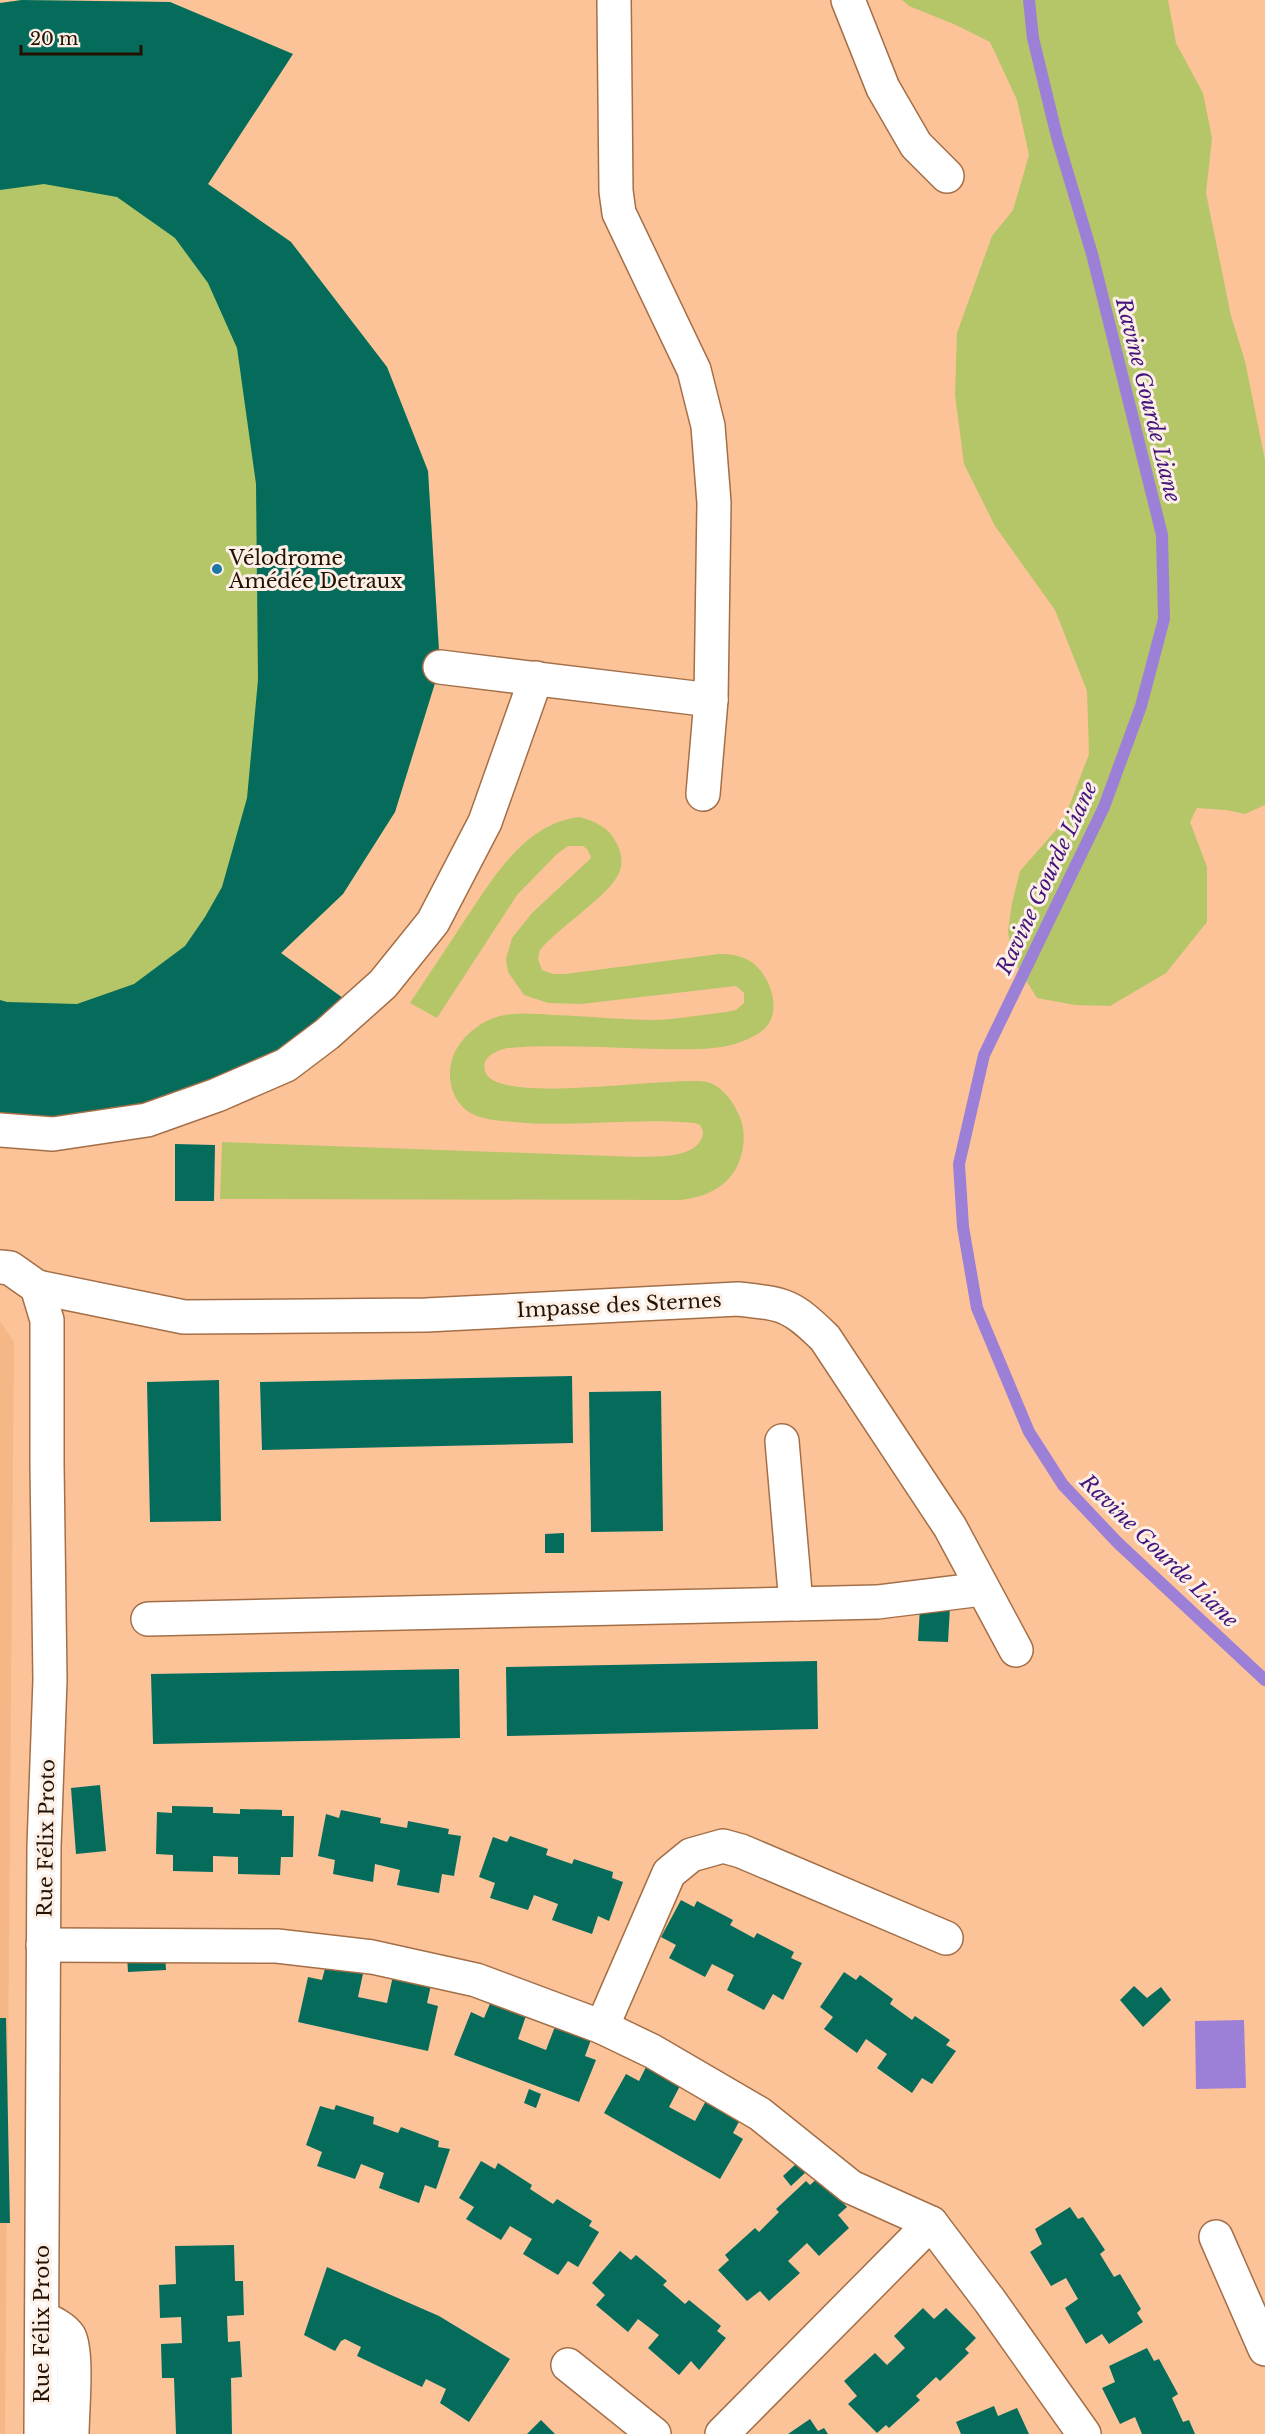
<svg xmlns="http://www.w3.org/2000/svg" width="1265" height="2434" font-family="'Libre Baskerville',serif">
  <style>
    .built { fill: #f6b787 }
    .green { fill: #b5c668 }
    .water { fill: #9c80d7 }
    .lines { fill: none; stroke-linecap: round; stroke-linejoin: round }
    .stream { stroke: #9c80d7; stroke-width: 12 }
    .building { fill: #056c5c }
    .minor-casing { stroke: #a46f47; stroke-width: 36 }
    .minor { stroke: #fff; stroke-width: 33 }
    .poi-dot { fill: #1e77a5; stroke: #fbefe6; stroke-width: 2 }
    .labels { text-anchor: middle; stroke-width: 6; stroke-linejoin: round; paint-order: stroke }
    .poi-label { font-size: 20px; fill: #251102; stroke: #fbefe6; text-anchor: start }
    .street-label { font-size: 20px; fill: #251102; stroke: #fbefe6 }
    .water-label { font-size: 21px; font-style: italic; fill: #44147c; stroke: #fbefe6 }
  </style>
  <rect width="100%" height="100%" fill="#fcc399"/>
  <path class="built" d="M 0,1321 L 14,1342 L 5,2434 L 0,2434 Z"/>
  <g class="green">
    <path d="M 22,0 L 170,2 L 293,54 L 208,184 L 291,242 L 387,367 L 428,471 L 440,667 L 395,812 L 343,894 L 281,953 L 347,1001 L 0,1113 L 0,3 Z"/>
    <path d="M 902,0 L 1168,0 L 1176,43 L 1203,93 L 1212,138 L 1206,193 L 1231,316 L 1245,361 L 1265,460 L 1265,805 L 1245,814 L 1226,810 L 1197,808 L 1190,822 L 1207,867 L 1207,922 L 1166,973 L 1110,1006 L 1075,1005 L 1037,998 L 1012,958 L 1008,931 L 1012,903 L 1020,871 L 1063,822 L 1089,754 L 1087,691 L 1055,610 L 995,526 L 964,464 L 955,395 L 957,333 L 992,236 L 1013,210 L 1029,155 L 1017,100 L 990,42 L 956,25 L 909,6 Z"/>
    <path d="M 579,817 C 595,821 608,827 616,842 C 621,852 624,862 619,873 C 610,895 558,928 540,950 L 538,959 L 542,970 L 553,974 L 565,974 L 719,954 C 731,954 740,955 750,961 C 769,973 782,1007 767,1026 C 760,1035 746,1040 735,1044 C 711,1051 683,1049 658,1049 C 608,1048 557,1044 507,1048 C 496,1051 481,1057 485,1071 C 494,1107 672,1075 707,1082 C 722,1086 732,1100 738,1113 C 746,1128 745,1147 739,1162 C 729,1187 706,1197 681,1200 L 220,1199 L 222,1142 L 638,1157 C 658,1156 702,1159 703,1131 L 700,1125 L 695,1123 C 634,1117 573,1128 513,1122 C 502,1121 488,1120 477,1116 C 450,1106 443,1072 457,1048 C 467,1032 482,1021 500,1016 C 517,1012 536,1014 554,1015 C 587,1016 621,1020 654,1020 C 678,1019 702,1015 726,1012 L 736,1010 L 744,1003 L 744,993 L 736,986 L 581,1004 L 548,1003 L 524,995 L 508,972 L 506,959 L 512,938 L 532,913 L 589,860 L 591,857 L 587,849 L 583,846 L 568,846 L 557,854 L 517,895 L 437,1018 L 410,1003 C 427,977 444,952 461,926 C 490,883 522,824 579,817 Z"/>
  </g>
  <path class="water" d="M 1244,2020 L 1246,2088 L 1196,2089 L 1195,2021 Z"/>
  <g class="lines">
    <path class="stream" d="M 1029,0 L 1033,38 L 1057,137 L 1092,254 L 1162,535 L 1164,619 L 1141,706 L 1104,807 L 984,1055 L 959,1164 L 963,1227 L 977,1308 L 1029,1432 L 1063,1485 L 1118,1543 L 1265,1680"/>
  </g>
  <g class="building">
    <path d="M 22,0 L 170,2 L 293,54 L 208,184 L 291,242 L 387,367 L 428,471 L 440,667 L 395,812 L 343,894 L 281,953 L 347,1001 L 317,1027 L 233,1080 L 134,1112 L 47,1118 L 0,1113 L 0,1000 L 7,1002 L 77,1004 L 134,984 L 185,946 L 205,917 L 222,887 L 247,798 L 258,680 L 256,484 L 237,348 L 208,283 L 175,238 L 117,197 L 44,184 L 0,190 L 0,3 Z"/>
    <path d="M 175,1144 L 215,1145 L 214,1201 L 175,1201 Z"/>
    <path d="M 572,1376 L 573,1443 L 262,1450 L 260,1382 Z"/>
    <path d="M 219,1380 L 221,1521 L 150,1522 L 147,1382 Z"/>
    <path d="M 661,1391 L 663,1531 L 591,1532 L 589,1392 Z"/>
    <path d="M 564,1533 L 564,1553 L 545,1553 L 545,1534 Z"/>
    <path d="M 920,1607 L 950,1608 L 948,1642 L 918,1641 Z"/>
    <path d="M 817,1661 L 818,1729 L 507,1736 L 506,1667 Z"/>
    <path d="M 459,1669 L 460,1738 L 153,1744 L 151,1674 Z"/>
    <path d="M 100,1785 L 106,1851 L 76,1854 L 71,1788 Z"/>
    <path d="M 172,1806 L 213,1807 L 213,1813 L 240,1814 L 240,1809 L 282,1810 L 282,1816 L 294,1816 L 293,1857 L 281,1857 L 280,1875 L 238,1874 L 238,1857 L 213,1856 L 213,1872 L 173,1871 L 173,1855 L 156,1854 L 157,1812 L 172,1813 Z"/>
    <path d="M 341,1810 L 381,1818 L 380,1823 L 407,1828 L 408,1821 L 449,1829 L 448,1834 L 461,1836 L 454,1876 L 442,1874 L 439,1893 L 397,1885 L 400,1870 L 375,1864 L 373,1882 L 333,1874 L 335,1860 L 318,1856 L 326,1814 L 339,1818 Z"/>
    <path d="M 510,1836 L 548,1849 L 546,1855 L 572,1864 L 574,1859 L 613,1872 L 612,1878 L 623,1882 L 609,1921 L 598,1916 L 592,1934 L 552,1920 L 558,1904 L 534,1895 L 528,1910 L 490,1898 L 495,1883 L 479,1877 L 493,1837 L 507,1842 Z"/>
    <path d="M 681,1900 L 694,1907 L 697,1901 L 733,1920 L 730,1925 L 754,1938 L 757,1933 L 794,1952 L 791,1958 L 802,1963 L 783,2000 L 773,1994 L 764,2010 L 727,1990 L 734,1975 L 712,1964 L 705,1977 L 669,1958 L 676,1945 L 661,1937 Z"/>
    <path d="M 165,1954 L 166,1970 L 128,1972 L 127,1956 Z"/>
    <path d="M 327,1961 L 364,1969 L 358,1997 L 387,2003 L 393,1976 L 431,1985 L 427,2003 L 438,2006 L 428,2051 L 298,2022 L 308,1977 L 322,1980 Z"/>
    <path d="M 844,1972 L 856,1980 L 860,1975 L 893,1999 L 890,2004 L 912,2020 L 915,2016 L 950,2040 L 946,2045 L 956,2051 L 932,2084 L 922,2078 L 912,2093 L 877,2068 L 887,2054 L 866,2039 L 857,2053 L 824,2029 L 833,2017 L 820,2007 Z"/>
    <path d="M 1134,1986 L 1147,1998 L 1161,1987 L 1171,2000 L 1143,2027 L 1120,2000 Z"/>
    <path d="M 492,1999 L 527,2013 L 518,2039 L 546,2050 L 556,2024 L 592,2037 L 585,2056 L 596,2060 L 579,2102 L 454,2055 L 471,2012 L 484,2018 Z"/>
    <path d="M 0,2018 L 6,2018 L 10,2223 L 0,2223 Z"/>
    <path d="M 648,2063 L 682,2082 L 669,2107 L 695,2121 L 708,2097 L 742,2116 L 733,2133 L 743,2139 L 720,2179 L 604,2113 L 626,2074 L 639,2081 Z"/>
    <path d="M 529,2089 L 541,2094 L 536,2108 L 524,2103 Z"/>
    <path d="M 336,2105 L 374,2117 L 373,2124 L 398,2133 L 401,2127 L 439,2141 L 438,2147 L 450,2149 L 436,2189 L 425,2185 L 419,2203 L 379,2188 L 384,2173 L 361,2164 L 355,2179 L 317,2166 L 322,2152 L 306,2145 L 320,2106 L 334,2110 Z"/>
    <path d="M 481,2161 L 495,2169 L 498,2163 L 532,2185 L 530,2189 L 553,2204 L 557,2199 L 592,2221 L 589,2226 L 599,2232 L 578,2267 L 568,2261 L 558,2275 L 523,2254 L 532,2239 L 510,2226 L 501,2240 L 466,2219 L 474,2207 L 459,2198 Z"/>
    <path d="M 797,2163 L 806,2172 L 791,2186 L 783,2176 Z"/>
    <path d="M 819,2177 L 847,2207 L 838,2215 L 849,2228 L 819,2256 L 807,2243 L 788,2261 L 800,2273 L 769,2301 L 760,2291 L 747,2301 L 718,2270 L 729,2260 L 725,2255 L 755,2228 L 759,2232 L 779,2212 L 776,2209 L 806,2181 L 810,2185 Z"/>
    <path d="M 1070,2207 L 1078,2219 L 1083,2217 L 1105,2250 L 1100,2254 L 1114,2277 L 1120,2274 L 1141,2309 L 1137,2313 L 1143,2322 L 1109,2344 L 1102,2334 L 1086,2344 L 1065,2308 L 1078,2299 L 1066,2278 L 1051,2286 L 1030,2252 L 1042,2244 L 1035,2229 Z"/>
    <path d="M 234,2245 L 235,2281 L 243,2281 L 244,2315 L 227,2316 L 228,2342 L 240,2341 L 242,2377 L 231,2378 L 232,2434 L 176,2434 L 174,2378 L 162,2378 L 161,2344 L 182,2343 L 181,2317 L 160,2318 L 159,2285 L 176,2284 L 175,2246 Z"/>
    <path d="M 620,2251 L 631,2260 L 636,2255 L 667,2281 L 663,2285 L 685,2304 L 689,2300 L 721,2326 L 717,2331 L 726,2338 L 699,2370 L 691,2361 L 679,2375 L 648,2348 L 659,2335 L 638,2319 L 628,2332 L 596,2305 L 605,2295 L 592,2283 Z"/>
    <path d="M 327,2267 L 439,2316 L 510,2359 L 469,2422 L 440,2403 L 446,2389 L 426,2379 L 422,2387 L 357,2356 L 361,2347 L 345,2339 L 341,2341 L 335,2351 L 304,2335 Z"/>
    <path d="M 923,2308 L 934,2319 L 946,2308 L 976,2338 L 965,2349 L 969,2353 L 940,2381 L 936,2377 L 916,2396 L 920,2400 L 889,2428 L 886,2425 L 877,2433 L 848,2404 L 857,2396 L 844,2381 L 875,2353 L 887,2365 L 905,2348 L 894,2336 Z"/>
    <path d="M 1147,2348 L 1154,2361 L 1159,2359 L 1178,2394 L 1172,2398 L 1183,2422 L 1189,2420 L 1195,2434 L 1142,2434 L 1135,2417 L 1120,2424 L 1102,2388 L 1115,2382 L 1109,2366 Z"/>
    <path d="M 994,2406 L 998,2416 L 1017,2408 L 1029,2434 L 961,2434 L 956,2422 Z"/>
    <path d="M 810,2419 L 818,2431 L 824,2428 L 828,2434 L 788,2434 Z"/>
    <path d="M 541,2420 L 555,2434 L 527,2434 Z"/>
  </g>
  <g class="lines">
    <defs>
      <g id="minor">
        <path d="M 614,0 L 616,191 L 619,213 L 694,370 L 708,426 L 714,503 L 711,700 L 703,794"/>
        <path d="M 848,0 L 883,88 L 916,145 L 947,176"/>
        <path d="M 440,667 L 711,700"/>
        <path d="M 0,1130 L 53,1134 L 147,1120 L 217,1095 L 286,1065 L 327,1034 L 383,984 L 433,922 L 485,822 L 536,678"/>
        <path d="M 0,1267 L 10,1268 L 37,1287 L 47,1320 L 47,1465 L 50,1680 L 44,1846 L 41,2434"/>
        <path d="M 37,1287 L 184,1317 L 426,1315 L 738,1299 C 786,1304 791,1305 825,1338 L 950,1527 L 1016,1650"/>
        <path d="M 782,1441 L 796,1604"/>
        <path d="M 148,1619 L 877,1602 L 982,1589"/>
        <path d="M 43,1945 L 277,1946 L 372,1957 L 476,1980 L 602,2027 L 652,2051 L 760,2114 L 851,2187 L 931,2223 L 990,2301 L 1084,2434"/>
        <path d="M 602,2027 L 669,1873 L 691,1855 L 723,1846 L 741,1851 L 946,1938"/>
        <path d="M 1216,2237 L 1265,2349"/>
        <path d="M 42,2318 C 51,2322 63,2327 69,2336 C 78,2351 72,2414 72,2434"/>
        <path d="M 568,2365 L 654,2434"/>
        <path d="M 722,2434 L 931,2223"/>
      </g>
    </defs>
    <use href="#minor" class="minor-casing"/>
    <use href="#minor" class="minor"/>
  </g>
  <circle class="poi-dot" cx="217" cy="569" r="6"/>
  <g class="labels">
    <g class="poi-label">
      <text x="229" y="565">Vélodrome<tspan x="229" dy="23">Amédée Detraux</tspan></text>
    </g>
    <g class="street-label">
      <text transform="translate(619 1305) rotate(-3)" y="7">Impasse des Sternes</text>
      <text transform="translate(46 1838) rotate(-89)" y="7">Rue Félix Proto</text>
      <text transform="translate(42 2324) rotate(-90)" y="7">Rue Félix Proto</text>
    </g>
    <g class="water-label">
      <text transform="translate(1148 400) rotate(76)" y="7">Ravine Gourde Liane</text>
      <text transform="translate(1047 878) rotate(-65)" y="7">Ravine Gourde Liane</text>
      <text transform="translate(1159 1551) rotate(44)" y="7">Ravine Gourde Liane</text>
    </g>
  </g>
  <path d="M21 45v9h120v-9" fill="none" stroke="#251102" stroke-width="3"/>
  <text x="30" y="45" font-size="18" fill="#251102" stroke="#fbefe6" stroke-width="4.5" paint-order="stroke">20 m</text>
</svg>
